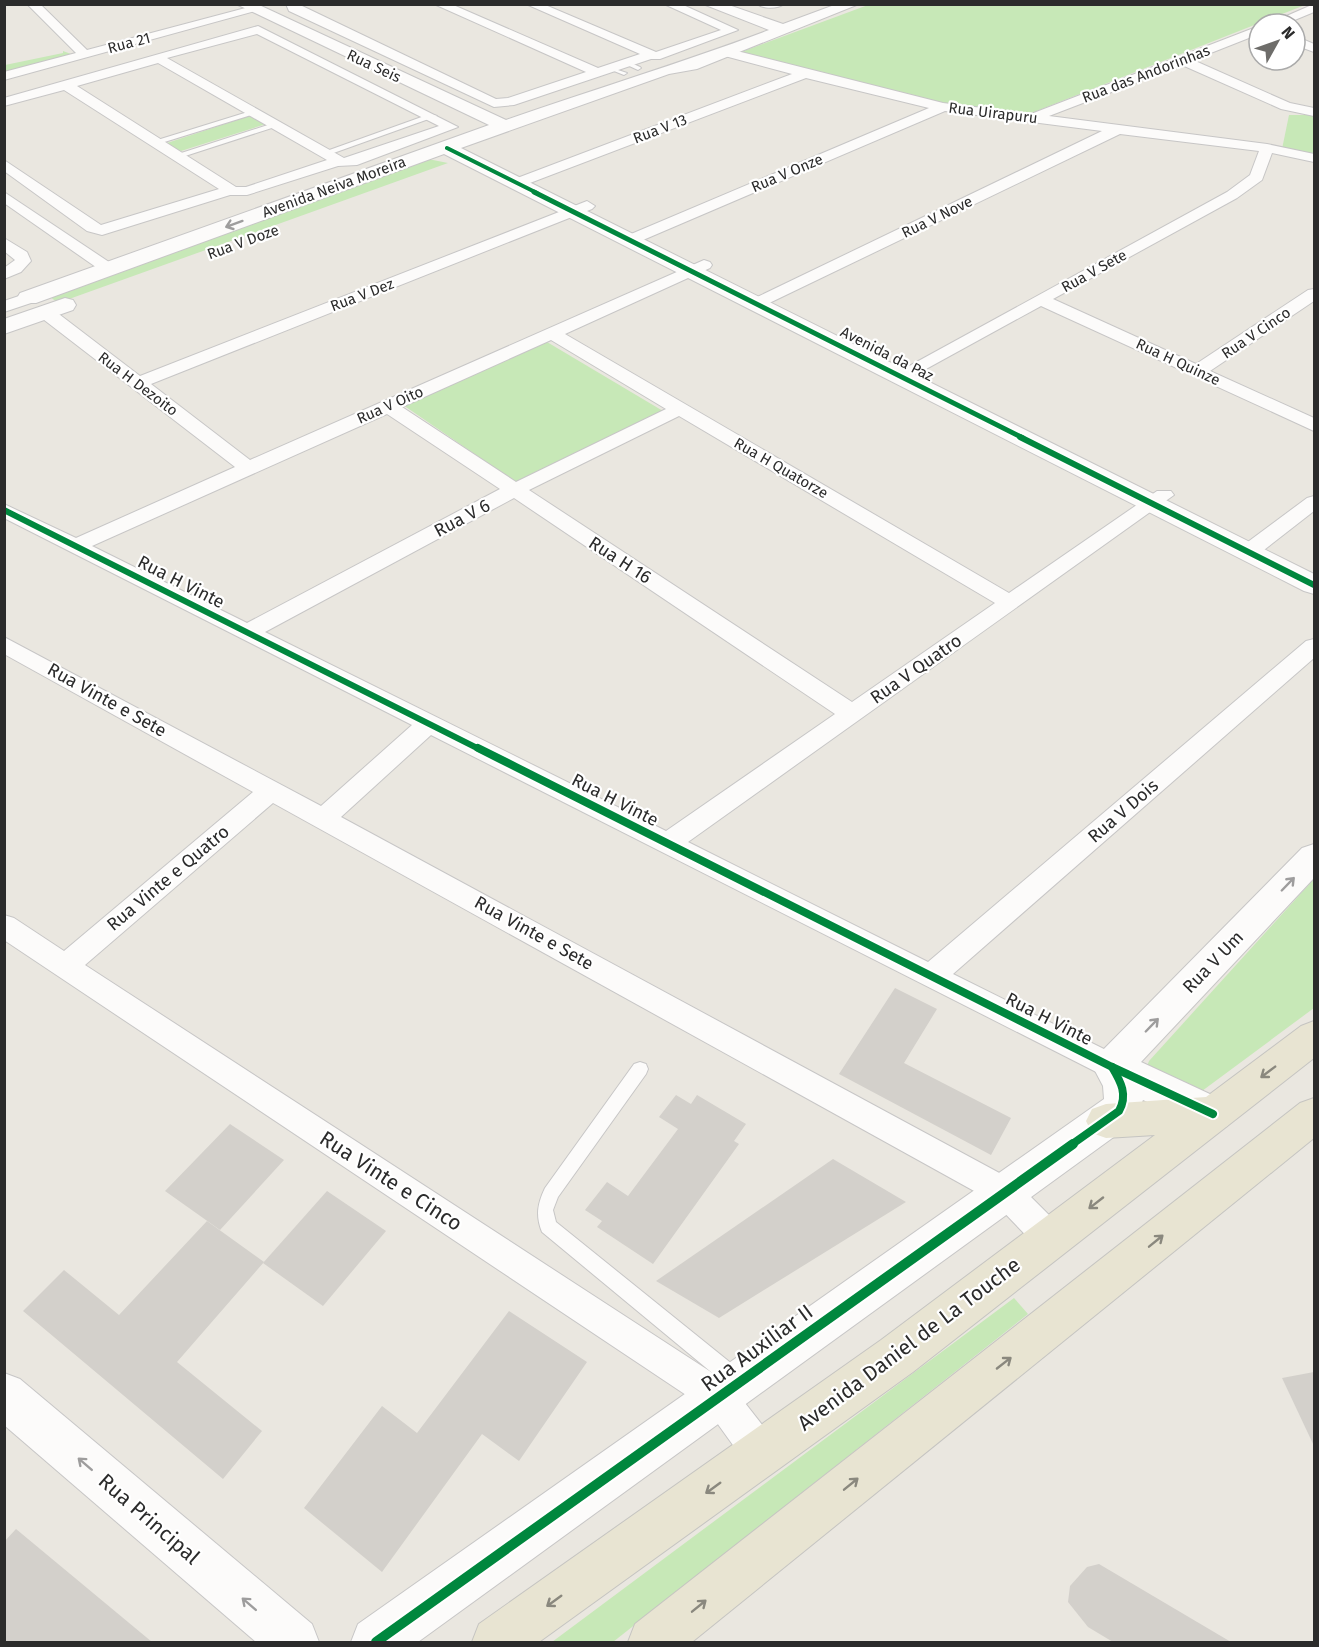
<svg xmlns="http://www.w3.org/2000/svg" width="1319" height="1647" font-family="'Fira Sans',sans-serif">
  <style>
    .green { fill: #c7e8b7 }
    .building { fill: #d3d0cb }
    .lines { fill: none; stroke-linecap: round; stroke-linejoin: round }
    .service-casing { stroke: #c7c6c6; stroke-width: 2 }
    .minor-casing { stroke: #c7c6c6; stroke-width: 2 }
    .tertiary-casing { stroke: #c7c6c6; stroke-width: 2 }
    .primary-casing { stroke: #c5c4c1; stroke-width: 2 }
    .service { fill: #fcfbfa; fill-rule: evenodd }
    .minor { fill: #fcfbfa; fill-rule: evenodd }
    .tertiary { fill: #fcfbfa; fill-rule: evenodd }
    .primary { fill: #e8e4d2; fill-rule: evenodd }
    .cycleway-far4-casing { stroke: #fff; stroke-width: 6 }
    .cycleway-far3-casing { stroke: #fff; stroke-width: 8 }
    .cycleway-far2-casing { stroke: #fff; stroke-width: 9 }
    .cycleway-far1-casing { stroke: #fff; stroke-width: 12 }
    .cycleway-casing { stroke: #fff; stroke-width: 14 }
    .cycleway-far4 { stroke: #00873e; stroke-width: 4 }
    .cycleway-far3 { stroke: #00873e; stroke-width: 5 }
    .cycleway-far2 { stroke: #00873e; stroke-width: 6 }
    .cycleway-far1 { stroke: #00873e; stroke-width: 8 }
    .cycleway { stroke: #00873e; stroke-width: 10 }
    .oneway { stroke: #9e9d9d }
    .oneway2 { stroke: #8a887e }
    .labels { text-anchor: middle; stroke-width: 4.5; stroke-linejoin: round; paint-order: stroke }
    .far-street-label { font-size: 15px; fill: #2b2b2b; stroke: #fff }
    .street-label { font-size: 18px; fill: #2b2b2b; stroke: #fff }
    .near-street-label { font-size: 21px; fill: #2b2b2b; stroke: #fff }
  </style>
  <rect width="100%" height="100%" fill="#eae7e0"/>
  <g class="green">
    <path d="M 868,5 L 1305,5 L 1029,114 L 948,104 L 738,53 Z"/>
    <path d="M 63,51 L 71,54 L 5,72 L 5,65 L 63,53 Z"/>
    <path d="M 1289,115 L 1314,115 L 1314,154 L 1282,149 Z"/>
    <path d="M 249,116 L 266,124 L 181,151 L 164,144 Z"/>
    <path d="M 428,159 L 448,163 L 58,303 L 49,296 Z"/>
    <path d="M 547,342 L 663,411 L 517,483 L 403,405 Z"/>
    <path d="M 1314,879 L 1314,1008 L 1202,1091 L 1147,1066 L 1149,1061 Z"/>
    <path d="M 1014,1298 L 1028,1314 L 613,1642 L 552,1642 Z"/>
  </g>
  <g class="building">
    <path d="M 895,988 L 937,1009 L 904,1063 L 1011,1118 L 991,1155 L 839,1074 Z"/>
    <path d="M 676,1095 L 691,1104 L 697,1095 L 746,1124 L 734,1141 L 739,1144 L 653,1264 L 597,1227 L 602,1221 L 585,1210 L 607,1182 L 628,1196 L 678,1129 L 659,1117 Z"/>
    <path d="M 230,1124 L 284,1160 L 220,1230 L 165,1191 Z"/>
    <path d="M 833,1159 L 906,1202 L 719,1318 L 656,1281 Z"/>
    <path d="M 327,1191 L 386,1231 L 323,1306 L 263,1263 Z"/>
    <path d="M 207,1221 L 264,1262 L 177,1362 L 262,1431 L 223,1479 L 23,1311 L 64,1270 L 119,1315 Z"/>
    <path d="M 509,1311 L 587,1362 L 519,1461 L 482,1434 L 382,1572 L 304,1508 L 382,1406 L 417,1433 Z"/>
    <path d="M 1314,1372 L 1314,1446 L 1282,1378 Z"/>
    <path d="M 16,1529 L 152,1642 L 4,1642 L 4,1542 Z"/>
    <path d="M 1099,1564 L 1231,1642 L 1113,1642 L 1088,1627 L 1068,1602 L 1070,1586 L 1087,1567 Z"/>
  </g>
  <g class="lines">
    <defs>
      <g id="service">
        <path d="M 627,61 L 640,67 L 641,68 L 638,70 L 625,64 Z"/>
        <path d="M 609,67 L 627,73 L 624,75 L 609,69 Z"/>
        <path d="M 251,111 L 258,113 L 158,144 L 151,142 Z"/>
        <path d="M 430,114 L 437,116 L 328,155 L 321,153 Z"/>
        <path d="M 274,123 L 281,125 L 179,158 L 172,156 Z"/>
        <path d="M 640,1062 L 646,1064 L 648,1069 L 646,1074 L 558,1197 L 553,1210 L 556,1222 L 742,1372 L 744,1379 L 742,1386 L 735,1388 L 728,1386 L 542,1232 C 535,1215 538,1203 545,1188 L 634,1064 Z"/>
      </g>
      <g id="minor">
        <path d="M 27,4 L 40,4 L 87,50 L 253,6 L 259,10 L 4,80 L 4,72 L 76,53 Z"/>
        <path d="M 286,4 L 298,4 L 496,99 L 508,98 L 586,72 L 434,4 L 451,4 L 598,68 L 640,54 L 526,4 L 543,4 L 656,52 L 721,30 L 664,4 L 681,4 L 738,30 L 660,59 L 651,59 L 514,105 L 494,107 L 289,11 Z"/>
        <path d="M 757,4 L 784,4 C 778,9 763,9 757,4 Z"/>
        <path d="M 1314,4 L 1314,12 L 1285,24 L 1268,24 Z"/>
        <path d="M 258,26 L 458,127 L 357,165 L 338,166 L 247,195 L 230,195 L 102,235 L 87,231 L 4,171 L 4,160 L 101,225 L 219,189 L 64,90 L 4,106 L 4,98 ZM 257,34 L 439,126 L 344,158 L 167,58 ZM 158,63 L 327,160 L 246,187 L 236,187 L 77,86 Z"/>
        <path d="M 1259,26 L 1259,34 L 1193,60 L 1290,103 L 1314,108 L 1314,116 L 1281,109 L 1182,65 L 1049,116 L 1267,144 L 1314,154 L 1314,162 L 1272,153 L 1262,180 L 1237,198 L 1053,299 L 1196,364 L 1308,290 L 1314,289 L 1314,301 L 1210,371 L 1314,418 L 1314,431 L 1041,306 L 906,380 L 894,380 L 891,376 L 1227,192 L 1250,175 L 1259,151 L 1120,134 L 757,309 L 751,308 L 749,304 L 751,300 L 1102,131 L 945,111 L 636,243 L 624,243 L 622,240 L 624,237 L 929,108 L 806,78 L 522,186 L 512,186 L 510,183 L 512,180 L 792,74 L 721,55 L 719,52 L 725,48 L 943,103 L 1031,114 Z"/>
        <path d="M 1295,36 L 1314,44 L 1314,52 L 1295,45 Z"/>
        <path d="M 4,192 L 115,266 L 117,269 L 115,272 L 103,272 L 4,203 Z"/>
        <path d="M 587,201 L 595,206 L 592,209 L 151,384 L 250,460 L 704,260 L 710,262 L 712,265 L 710,268 L 565,334 L 1009,593 L 1157,491 L 1171,491 L 1174,495 L 688,842 L 928,962 L 1306,641 L 1314,639 L 1314,658 L 953,974 L 1122,1058 L 1127,1067 L 1122,1076 L 1112,1080 L 431,735 L 341,817 L 1016,1182 L 1062,1228 L 1067,1239 L 1062,1250 L 1051,1254 L 1040,1250 L 994,1202 L 273,803 L 85,965 L 731,1385 L 774,1440 L 779,1453 L 774,1466 L 761,1471 L 748,1466 L 707,1409 L 4,940 L 4,915 L 14,918 L 64,951 L 253,792 L 4,654 L 4,637 L 321,806 L 412,725 L 4,518 L 4,504 L 76,538 L 235,467 L 39,316 L 36,312 L 39,308 L 51,308 L 140,376 ZM 551,340 L 666,409 L 516,482 L 402,407 ZM 387,414 L 500,489 L 247,623 L 92,546 ZM 679,416 L 995,603 L 852,702 L 529,490 ZM 514,498 L 835,714 L 666,831 L 265,632 Z"/>
        <path d="M 4,238 L 27,252 L 31,261 L 21,272 L 4,279 L 4,268 L 15,260 L 4,251 Z"/>
        <path d="M 28,293 L 36,298 L 34,302 L 4,312 L 4,301 Z"/>
        <path d="M 1314,496 L 1314,511 L 1255,557 L 1241,557 L 1238,552 L 1241,547 L 1307,498 Z"/>
      </g>
      <g id="tertiary">
        <path d="M 236,4 L 257,4 L 506,120 C 594,89 682,63 769,30 L 703,4 L 726,4 L 783,24 L 837,4 L 859,4 L 697,69 L 669,74 L 461,148 L 1314,574 L 1314,594 L 1304,591 L 444,154 L 36,303 L 20,303 L 17,298 L 20,293 L 489,125 Z"/>
        <path d="M 65,298 L 73,300 L 76,305 L 73,310 L 4,334 L 4,319 Z"/>
        <path d="M 1314,844 L 1314,878 L 1141,1062 L 1227,1102 L 1233,1114 L 1227,1126 L 1213,1131 L 1143,1100 L 1133,1123 L 418,1642 L 351,1642 L 358,1624 L 1104,1099 L 1103,1086 L 1093,1067 L 1098,1055 L 1302,848 Z"/>
        <path d="M 4,1373 L 20,1379 L 312,1624 L 319,1642 L 256,1642 L 4,1425 Z"/>
      </g>
      <g id="primary">
        <path d="M 1314,1021 L 1314,1058 L 913,1372 L 539,1642 L 472,1642 L 479,1624 L 881,1340 L 1155,1135 L 1106,1138 L 1092,1133 L 1086,1121 L 1092,1109 L 1106,1104 L 1206,1097 L 1301,1026 Z"/>
        <path d="M 1314,1098 L 1314,1138 L 692,1642 L 628,1642 L 635,1624 L 1300,1103 Z"/>
      </g>
    </defs>
    <use href="#service" class="service-casing"/>
    <use href="#minor" class="minor-casing"/>
    <use href="#tertiary" class="tertiary-casing"/>
    <use href="#primary" class="primary-casing"/>
    <use href="#service" class="service"/>
    <use href="#minor" class="minor"/>
    <use href="#tertiary" class="tertiary"/>
    <use href="#primary" class="primary"/>
    <defs>
      <path id="cycleway-far4" d="M 447,148 L 537,193"/>
      <path id="cycleway-far3" d="M 534,192 L 1023,438"/>
      <g id="cycleway-far2">
        <path d="M 1020,437 L 1314,585"/>
        <path d="M 4,510 L 481,750"/>
      </g>
      <g id="cycleway-far1">
        <path d="M 478,748 L 1112,1067 L 1213,1114"/>
        <path d="M 1071,1145 L 1119,1111 C 1128,1095 1121,1082 1112,1067"/>
      </g>
      <path id="cycleway" d="M 376,1642 L 1073,1144"/>
    </defs>
    <use href="#cycleway-far4" class="cycleway-far4-casing"/>
    <use href="#cycleway-far3" class="cycleway-far3-casing"/>
    <use href="#cycleway-far2" class="cycleway-far2-casing"/>
    <use href="#cycleway-far1" class="cycleway-far1-casing"/>
    <use href="#cycleway" class="cycleway-casing"/>
    <use href="#cycleway-far4" class="cycleway-far4"/>
    <use href="#cycleway-far3" class="cycleway-far3"/>
    <use href="#cycleway-far2" class="cycleway-far2"/>
    <use href="#cycleway-far1" class="cycleway-far1"/>
    <use href="#cycleway" class="cycleway"/>
  </g>
  <defs><path id="oneway-shaft" d="M-6 0H5M1.5-3L5.5 0L1.5 3" fill="none" stroke-width="1.6" stroke-linecap="round" stroke-linejoin="round" transform="scale(1.5)"/></defs>
  <g class="oneway">
    <use href="#oneway-shaft" transform="translate(234 224) rotate(160)"/>
    <use href="#oneway-shaft" transform="translate(1288 884) rotate(-46)"/>
    <use href="#oneway-shaft" transform="translate(1152 1025) rotate(-46)"/>
    <use href="#oneway-shaft" transform="translate(85 1464) rotate(-139)"/>
    <use href="#oneway-shaft" transform="translate(249 1604) rotate(-139)"/>
  </g>
  <g class="oneway2">
    <use href="#oneway-shaft" transform="translate(1268 1072) rotate(143)"/>
    <use href="#oneway-shaft" transform="translate(1096 1203) rotate(142)"/>
    <use href="#oneway-shaft" transform="translate(1156 1241) rotate(-39)"/>
    <use href="#oneway-shaft" transform="translate(1004 1363) rotate(-38)"/>
    <use href="#oneway-shaft" transform="translate(851 1484) rotate(-39)"/>
    <use href="#oneway-shaft" transform="translate(713 1488) rotate(144)"/>
    <use href="#oneway-shaft" transform="translate(554 1601) rotate(144)"/>
    <use href="#oneway-shaft" transform="translate(699 1606) rotate(-39)"/>
  </g>
  <g class="labels">
    <g class="far-street-label">
      <text transform="translate(129 43) rotate(-15)" y="5">Rua 21</text>
      <text transform="translate(374 66) rotate(25)" y="5">Rua Seis</text>
      <text transform="translate(1146 74) rotate(-21)" y="5">Rua das Andorinhas</text>
      <text transform="translate(993 113) rotate(7)" y="5">Rua Uirapuru</text>
      <text transform="translate(660 129) rotate(-21)" y="5">Rua V 13</text>
      <text transform="translate(787 173) rotate(-23)" y="5">Rua V Onze</text>
      <text transform="translate(334 187) rotate(-20)" y="5">Avenida Neiva Moreira</text>
      <text transform="translate(937 217) rotate(-26)" y="5">Rua V Nove</text>
      <text transform="translate(243 242) rotate(-20)" y="5">Rua V Doze</text>
      <text transform="translate(1094 271) rotate(-29)" y="5">Rua V Sete</text>
      <text transform="translate(362 295) rotate(-21)" y="5">Rua V Dez</text>
      <text transform="translate(1256 333) rotate(-34)" y="5">Rua V Cinco</text>
      <text transform="translate(887 354) rotate(27)" y="5">Avenida da Paz</text>
      <text transform="translate(1178 362) rotate(25)" y="5">Rua H Quinze</text>
      <text transform="translate(138 384) rotate(37)" y="5">Rua H Dezoito</text>
      <text transform="translate(390 405) rotate(-24)" y="5">Rua V Oito</text>
      <text transform="translate(781 468) rotate(30)" y="5">Rua H Quatorze</text>
    </g>
    <g class="street-label">
      <text transform="translate(462 518) rotate(-28)" y="6">Rua V 6</text>
      <text transform="translate(620 560) rotate(33)" y="6">Rua H 16</text>
      <text transform="translate(181 582) rotate(27)" y="6">Rua H Vinte</text>
      <text transform="translate(916 669) rotate(-35)" y="6">Rua V Quatro</text>
      <text transform="translate(107 700) rotate(29)" y="6">Rua Vinte e Sete</text>
      <text transform="translate(615 800) rotate(27)" y="6">Rua H Vinte</text>
      <text transform="translate(1123 811) rotate(-41)" y="6">Rua V Dois</text>
      <text transform="translate(168 878) rotate(-40)" y="6">Rua Vinte e Quatro</text>
      <text transform="translate(534 933) rotate(29)" y="6">Rua Vinte e Sete</text>
      <text transform="translate(1213 962) rotate(-46)" y="6">Rua V Um</text>
      <text transform="translate(1049 1019) rotate(27)" y="6">Rua H Vinte</text>
    </g>
    <g class="near-street-label">
      <text transform="translate(391 1181) rotate(33)" y="7">Rua Vinte e Cinco</text>
      <text transform="translate(909 1344) rotate(-37)" y="7">Avenida Daniel de La Touche</text>
      <text transform="translate(757 1348) rotate(-36)" y="7">Rua Auxiliar II</text>
      <text transform="translate(149 1519) rotate(41)" y="7">Rua Principal</text>
    </g>
  </g>
  <rect width="1319" height="1647" fill="none" stroke="#2b2b2b" stroke-width="12"/>
  <g transform="translate(1277 42) rotate(50)"><circle r="28" fill="#ffffff" stroke="#aaaaaa" stroke-width="1.5"/>
  <path d="M0-4.5L10 22L0 15L-10 22Z" fill="#6e6d6a"/>
  <text y="-9" font-size="16" font-weight="bold" text-anchor="middle" fill="#2b2b2b">N</text>
  </g>
</svg>
